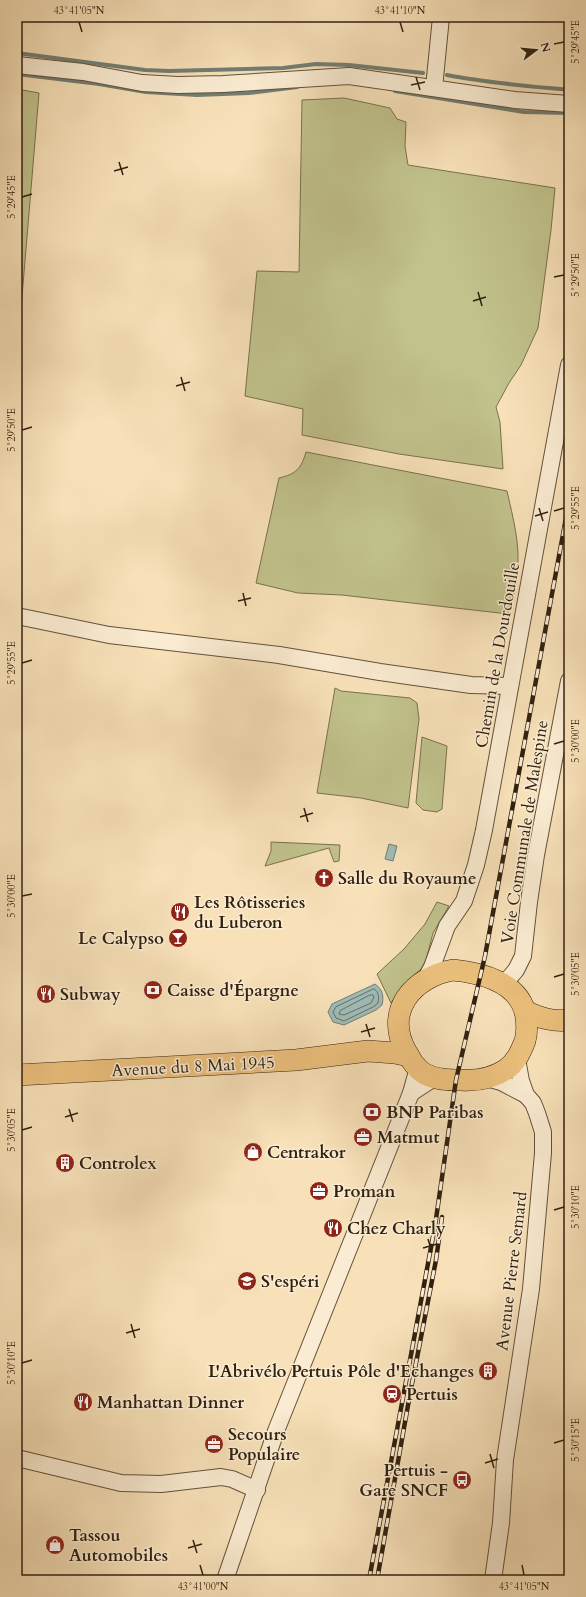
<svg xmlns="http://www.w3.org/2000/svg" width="586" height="1597" font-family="Cardo,serif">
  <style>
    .green { fill: #c1c28c; stroke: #79724e }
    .water { fill: #9fbcb7; stroke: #737e74 }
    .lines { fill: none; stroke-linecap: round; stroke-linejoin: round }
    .shore { stroke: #686e64; stroke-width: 1 }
    .stream { stroke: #737e74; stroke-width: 4 }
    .minor-casing { stroke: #63513a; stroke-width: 18 }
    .major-casing { stroke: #312110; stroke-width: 22 }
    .minor { stroke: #faecd2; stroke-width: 16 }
    .major { stroke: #ecc07c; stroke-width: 21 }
    .rail-casing { stroke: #312110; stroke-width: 4.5 }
    .rail { stroke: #faecd2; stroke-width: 3; stroke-dasharray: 9; stroke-linecap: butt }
    .ticks { fill: none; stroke: #312110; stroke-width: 1.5 }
    .labels { text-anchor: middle; stroke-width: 3; stroke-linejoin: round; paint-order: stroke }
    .street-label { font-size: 17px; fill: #312110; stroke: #faecd2 }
    .poi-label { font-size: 17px; font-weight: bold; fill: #312110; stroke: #faecd2; text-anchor: start }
    .neatline { fill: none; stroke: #312110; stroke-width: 1.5 }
    .ticks-label { font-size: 10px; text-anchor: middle; fill: #312110 }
  </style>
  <rect width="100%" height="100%" fill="#f8e1b9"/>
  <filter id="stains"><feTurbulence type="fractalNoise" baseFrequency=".005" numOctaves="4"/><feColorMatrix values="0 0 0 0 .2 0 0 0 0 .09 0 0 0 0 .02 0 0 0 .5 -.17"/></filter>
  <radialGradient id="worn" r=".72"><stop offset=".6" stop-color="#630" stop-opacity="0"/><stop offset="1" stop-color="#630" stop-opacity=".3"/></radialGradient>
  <g class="green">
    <path d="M 17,89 L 39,93 L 17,357 Z"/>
    <path d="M 344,98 L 390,108 L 397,119 L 406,122 L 405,146 L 408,165 L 555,188 L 551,230 L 538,328 L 521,365 L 509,383 L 496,407 L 500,422 L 503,469 L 399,454 L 302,435 L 303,409 L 245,396 L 257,271 L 299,272 L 302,100 Z"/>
    <path d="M 306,452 L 507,491 C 513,518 521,546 517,574 C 516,588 512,601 508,614 L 342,595 L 298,593 L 256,583 L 279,478 C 296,474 301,469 306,452 Z"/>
    <path d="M 335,688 L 341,691 L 410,698 L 417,703 L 419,719 L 408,808 L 361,798 L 317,793 Z"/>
    <path d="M 422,737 L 447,746 L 442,809 L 437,812 L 423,810 L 416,803 Z"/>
    <path d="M 271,842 L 340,845 L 339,861 L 334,862 L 329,848 L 265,866 L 271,851 Z"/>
    <path d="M 437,902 L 449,906 L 433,933 L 426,960 L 421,969 L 403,985 L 391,1003 L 377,974 L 404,949 L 425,924 Z"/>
  </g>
  <g class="water">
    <path d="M 389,844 L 397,846 L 393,861 L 385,859 Z"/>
    <path d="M 375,984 C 383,990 384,996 382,1005 L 376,1010 L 344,1025 L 333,1022 L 328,1012 L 332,1004 Z"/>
  </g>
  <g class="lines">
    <g class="shore">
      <path d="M 374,989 C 379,992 379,997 378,1003 L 373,1007 L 344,1021 L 336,1018 L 333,1012 L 336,1007 Z"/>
      <path d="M 370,995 L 373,995 L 374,997 L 371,1003 L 344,1015 L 339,1014 L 340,1011 Z"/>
    </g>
    <g class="stream">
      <path d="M 17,53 L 145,70 L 169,71 L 283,68 L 316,64 L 349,65 L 423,73"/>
      <path d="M 17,74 L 99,84 L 146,92 L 197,95 L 249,93 L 297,87"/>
      <path d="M 447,75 C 487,83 528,86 569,90"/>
      <path d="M 395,91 L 524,112 L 569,113"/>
    </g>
    <defs>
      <g id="minor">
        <path d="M 17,65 L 83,72 L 142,83 L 178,85 L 223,84 L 349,76 L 515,100 L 569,104"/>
        <path d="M 434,88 L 441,17"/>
        <path d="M 17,616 L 109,635 L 279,655 L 380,672 L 471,685 L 510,686"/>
        <path d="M 425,980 L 432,967 L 447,926 L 464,901 L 476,865 L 484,830 L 569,365"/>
        <path d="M 504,984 L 516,970 L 523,956 L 529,902 L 536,855 L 569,681"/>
        <path d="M 418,1068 L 411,1093 L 434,1078"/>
        <path d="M 487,1078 L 501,1082 L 526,1095"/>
        <path d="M 17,1458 L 121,1483 L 161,1484 L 221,1477 L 232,1479 L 257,1490"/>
        <path d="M 225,1580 L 276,1431 L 411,1093"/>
        <path d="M 493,1580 L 501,1523 L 505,1460 L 531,1289 L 543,1153 L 543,1132 L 537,1113 L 533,1103 L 526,1095 L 521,1081 L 517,1059"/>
      </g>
      <g id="major">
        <path d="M 453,970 C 483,973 521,983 526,1017 C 527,1025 527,1034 525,1041 C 520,1053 516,1063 505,1070 C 491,1079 476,1081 461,1080 C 449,1080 437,1080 425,1074 C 416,1069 411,1060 406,1051 C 384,1011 413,977 453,970 Z"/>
        <path d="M 525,1011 C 540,1018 553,1022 569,1020"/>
        <path d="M 17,1075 L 296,1060 L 368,1051 L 395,1053 L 409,1056"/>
      </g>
    </defs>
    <use href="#minor" class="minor-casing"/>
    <use href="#major" class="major-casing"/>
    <use href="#minor" class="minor"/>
    <use href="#major" class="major"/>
    <defs>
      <g id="rail">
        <path d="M 369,1580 L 435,1226 L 456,1080 L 485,956 L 569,502"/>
        <path d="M 377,1580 L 410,1394 L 436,1260 L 442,1217"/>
      </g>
    </defs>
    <use href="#rail" class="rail-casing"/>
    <use href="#rail" class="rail"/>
  </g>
  <path class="ticks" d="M 79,22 L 82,32M 400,22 L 403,32M 554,44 L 564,42M 416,77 L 420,90M 411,85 L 425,82M 119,162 L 123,175M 114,171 L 128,167M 22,197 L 32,194M 554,277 L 564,275M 478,292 L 482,306M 473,301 L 486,297M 181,377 L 185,391M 176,386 L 190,382M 22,430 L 32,427M 539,508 L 543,521M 554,511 L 564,508M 535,516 L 548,512M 243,593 L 246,606M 238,601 L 251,598M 22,663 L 32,660M 554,744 L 564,741M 304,808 L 308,822M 300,817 L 313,813M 22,896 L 32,894M 554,977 L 564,974M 366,1024 L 370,1037M 361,1032 L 375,1028M 69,1109 L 73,1122M 65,1117 L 78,1113M 22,1130 L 32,1127M 554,1210 L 564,1207M 428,1239 L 432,1252M 423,1248 L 437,1244M 131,1324 L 135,1338M 126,1333 L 140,1329M 22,1363 L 32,1360M 554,1443 L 564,1440M 490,1454 L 494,1468M 485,1463 L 498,1459M 193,1540 L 197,1553M 188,1548 L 202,1544M 200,1565 L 203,1575M 522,1565 L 524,1575"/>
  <defs>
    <symbol id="church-disc" viewBox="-11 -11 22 22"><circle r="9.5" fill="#8f2418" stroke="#faecd2"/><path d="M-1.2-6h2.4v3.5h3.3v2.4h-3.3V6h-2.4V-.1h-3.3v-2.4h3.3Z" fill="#fff"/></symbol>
    <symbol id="restaurant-disc" viewBox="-11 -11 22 22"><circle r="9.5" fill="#8f2418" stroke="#faecd2"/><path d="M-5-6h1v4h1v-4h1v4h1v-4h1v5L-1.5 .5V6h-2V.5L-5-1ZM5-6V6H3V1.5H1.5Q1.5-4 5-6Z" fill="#fff"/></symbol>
    <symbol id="bar-disc" viewBox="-11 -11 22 22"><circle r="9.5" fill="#8f2418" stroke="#faecd2"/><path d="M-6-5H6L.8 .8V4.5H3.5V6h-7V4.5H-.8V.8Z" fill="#fff"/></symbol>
    <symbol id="bank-disc" viewBox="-11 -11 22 22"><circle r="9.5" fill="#8f2418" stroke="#faecd2"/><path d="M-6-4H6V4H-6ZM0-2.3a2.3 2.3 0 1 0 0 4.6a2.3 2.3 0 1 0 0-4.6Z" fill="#fff"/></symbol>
    <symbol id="office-disc" viewBox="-11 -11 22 22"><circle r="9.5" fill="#8f2418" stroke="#faecd2"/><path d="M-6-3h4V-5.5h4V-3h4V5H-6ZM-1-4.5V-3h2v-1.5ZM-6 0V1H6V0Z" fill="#fff"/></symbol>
    <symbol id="shop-disc" viewBox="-11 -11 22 22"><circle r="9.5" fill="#8f2418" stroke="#faecd2"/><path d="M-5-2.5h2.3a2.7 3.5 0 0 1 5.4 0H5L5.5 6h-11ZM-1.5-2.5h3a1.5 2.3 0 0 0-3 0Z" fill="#fff"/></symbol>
    <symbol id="building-disc" viewBox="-11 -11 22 22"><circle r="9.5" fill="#8f2418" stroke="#faecd2"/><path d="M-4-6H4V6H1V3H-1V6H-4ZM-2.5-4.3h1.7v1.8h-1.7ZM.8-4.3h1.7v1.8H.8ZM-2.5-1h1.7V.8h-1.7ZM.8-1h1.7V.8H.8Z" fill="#fff"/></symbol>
    <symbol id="school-disc" viewBox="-11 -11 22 22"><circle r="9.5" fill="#8f2418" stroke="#faecd2"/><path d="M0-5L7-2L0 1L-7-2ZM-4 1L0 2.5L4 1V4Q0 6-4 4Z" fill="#fff"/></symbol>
    <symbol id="station-disc" viewBox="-11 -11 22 22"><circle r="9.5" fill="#8f2418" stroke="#faecd2"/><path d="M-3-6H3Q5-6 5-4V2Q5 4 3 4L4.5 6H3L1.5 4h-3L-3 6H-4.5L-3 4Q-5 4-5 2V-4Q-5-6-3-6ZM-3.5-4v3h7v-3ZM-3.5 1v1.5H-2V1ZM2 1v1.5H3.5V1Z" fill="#fff"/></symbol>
    <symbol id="bus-disc" viewBox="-11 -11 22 22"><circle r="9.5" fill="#8f2418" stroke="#faecd2"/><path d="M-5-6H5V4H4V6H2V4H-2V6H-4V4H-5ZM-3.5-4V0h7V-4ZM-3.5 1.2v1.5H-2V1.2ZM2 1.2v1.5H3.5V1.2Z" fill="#fff"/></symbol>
  </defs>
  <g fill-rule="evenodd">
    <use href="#church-disc" x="313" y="867" width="22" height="22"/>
    <use href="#restaurant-disc" x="169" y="901" width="22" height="22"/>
    <use href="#bar-disc" x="167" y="927" width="22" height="22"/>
    <use href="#bank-disc" x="142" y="979" width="22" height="22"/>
    <use href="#restaurant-disc" x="35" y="983" width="22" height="22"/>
    <use href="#bank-disc" x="361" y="1101" width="22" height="22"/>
    <use href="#office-disc" x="352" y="1126" width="22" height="22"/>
    <use href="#shop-disc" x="242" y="1141" width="22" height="22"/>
    <use href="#building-disc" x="54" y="1152" width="22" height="22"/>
    <use href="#office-disc" x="308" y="1180" width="22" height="22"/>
    <use href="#restaurant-disc" x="322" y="1217" width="22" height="22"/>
    <use href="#school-disc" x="236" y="1270" width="22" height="22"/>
    <use href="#building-disc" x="477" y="1360" width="22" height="22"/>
    <use href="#station-disc" x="381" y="1383" width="22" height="22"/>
    <use href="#restaurant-disc" x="72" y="1391" width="22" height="22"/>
    <use href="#office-disc" x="203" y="1433" width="22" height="22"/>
    <use href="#bus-disc" x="451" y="1469" width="22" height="22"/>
    <use href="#shop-disc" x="44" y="1534" width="22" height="22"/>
  </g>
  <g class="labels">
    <g class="street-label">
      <text transform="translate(497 655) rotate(-80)" y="6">Chemin de la Dourdouille</text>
      <text transform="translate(524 832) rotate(-81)" y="6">Voie Communale de Malespine</text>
      <text transform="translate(193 1066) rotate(-3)" y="6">Avenue du 8 Mai 1945</text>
      <text transform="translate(511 1271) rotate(-83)" y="6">Avenue Pierre Semard</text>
    </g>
    <g class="poi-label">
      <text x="338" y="884">Salle du Royaume</text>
      <text x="194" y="908">Les Rôtisseries<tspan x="194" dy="20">du Luberon</tspan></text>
      <text x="164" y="944" text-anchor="end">Le Calypso</text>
      <text x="167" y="996">Caisse d'Épargne</text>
      <text x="60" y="1000">Subway</text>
      <text x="386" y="1118">BNP Paribas</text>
      <text x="377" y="1143">Matmut</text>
      <text x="267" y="1158">Centrakor</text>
      <text x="79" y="1169">Controlex</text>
      <text x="333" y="1197">Proman</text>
      <text x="347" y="1234">Chez Charly</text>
      <text x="261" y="1287">S'espéri</text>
      <text x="474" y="1377" text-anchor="end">L'Abrivélo Pertuis Pôle d'Echanges</text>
      <text x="406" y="1400">Pertuis</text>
      <text x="97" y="1408">Manhattan Dinner</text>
      <text x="228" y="1440">Secours<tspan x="228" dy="20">Populaire</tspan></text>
      <text x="448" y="1476" text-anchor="end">Pertuis -<tspan x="448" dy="20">Gare SNCF</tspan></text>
      <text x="69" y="1541">Tassou<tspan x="69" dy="20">Automobiles</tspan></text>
    </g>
  </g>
  <rect width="586" height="1597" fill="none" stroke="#f8e1b9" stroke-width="44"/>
  <g transform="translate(536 50) rotate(74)" stroke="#faecd2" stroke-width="3" paint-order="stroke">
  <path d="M0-3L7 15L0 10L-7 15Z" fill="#312110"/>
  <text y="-6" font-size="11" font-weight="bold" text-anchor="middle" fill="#312110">N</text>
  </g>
  <rect x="22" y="22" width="542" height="1553" class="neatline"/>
  <g class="ticks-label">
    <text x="79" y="14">43°41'05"N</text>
    <text x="400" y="14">43°41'10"N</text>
    <text transform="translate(575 42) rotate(-90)" y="4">5°29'45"E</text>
    <text transform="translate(11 197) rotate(-90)" y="4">5°29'45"E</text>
    <text transform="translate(575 275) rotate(-90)" y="4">5°29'50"E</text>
    <text transform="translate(11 430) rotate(-90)" y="4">5°29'50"E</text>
    <text transform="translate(575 508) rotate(-90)" y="4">5°29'55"E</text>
    <text transform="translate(11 663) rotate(-90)" y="4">5°29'55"E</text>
    <text transform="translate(575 741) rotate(-90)" y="4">5°30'00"E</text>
    <text transform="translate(11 896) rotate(-90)" y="4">5°30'00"E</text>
    <text transform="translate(575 974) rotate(-90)" y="4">5°30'05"E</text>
    <text transform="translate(11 1130) rotate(-90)" y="4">5°30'05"E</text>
    <text transform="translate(575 1207) rotate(-90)" y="4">5°30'10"E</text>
    <text transform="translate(11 1363) rotate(-90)" y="4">5°30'10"E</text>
    <text transform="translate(575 1440) rotate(-90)" y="4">5°30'15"E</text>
    <text x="203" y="1590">43°41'00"N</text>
    <text x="524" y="1590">43°41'05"N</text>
  </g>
  <rect width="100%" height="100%" filter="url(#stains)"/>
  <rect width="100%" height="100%" fill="url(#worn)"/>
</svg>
